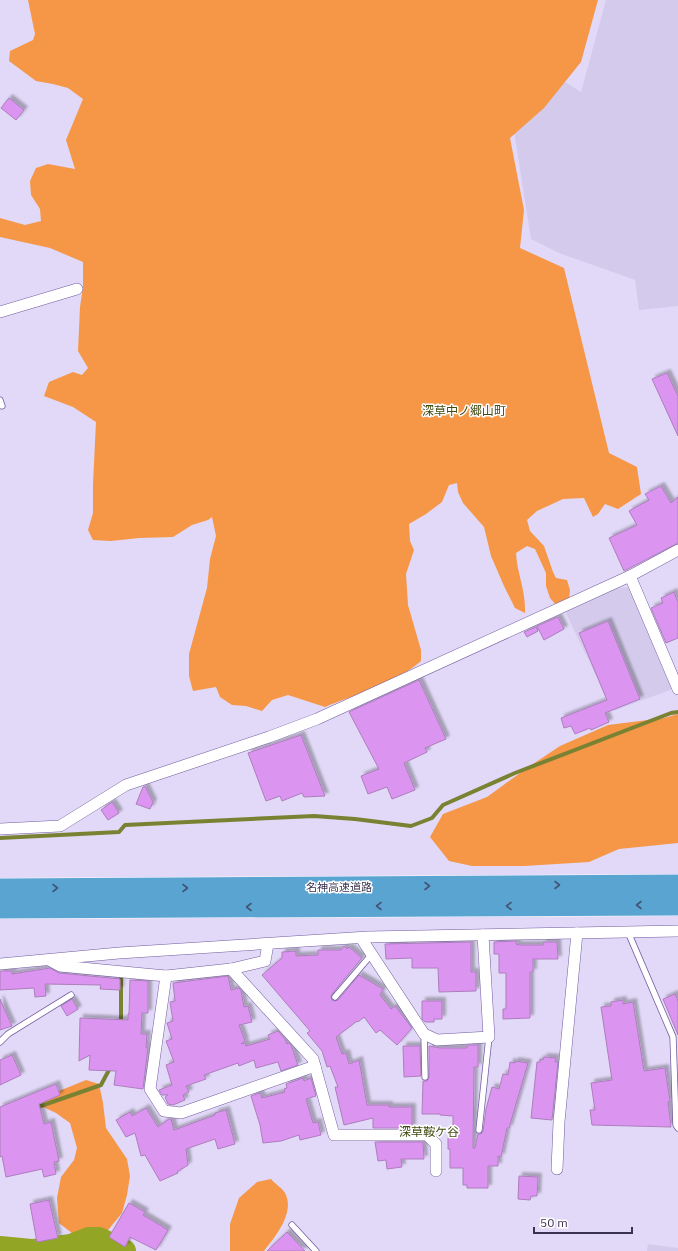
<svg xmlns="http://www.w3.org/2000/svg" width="678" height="1251" font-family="'IBM Plex Sans','Noto Sans JP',sans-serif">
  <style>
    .built { fill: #d4cbec }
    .forest { fill: #f59747 }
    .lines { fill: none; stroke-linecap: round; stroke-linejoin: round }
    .stream { stroke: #798232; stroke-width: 4 }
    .river { stroke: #93a525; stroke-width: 24 }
    .building { fill: #db95f1; stroke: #ad7dbc; filter: url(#shadow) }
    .service-casing { stroke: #725c9f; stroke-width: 7 }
    .minor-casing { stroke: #725c9f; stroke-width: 12 }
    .motorway-casing { stroke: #fff; stroke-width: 22 }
    .service { stroke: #fff; stroke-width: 5.5 }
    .minor { stroke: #fff; stroke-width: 11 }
    .motorway { stroke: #5aa4d2; stroke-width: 21 }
    .oneway { stroke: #445477 }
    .labels { text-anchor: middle; stroke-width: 3; stroke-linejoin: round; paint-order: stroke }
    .street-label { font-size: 11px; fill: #3b3250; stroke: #fff }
    .neighbourhood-label { font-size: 12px; fill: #424b11; stroke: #fff }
  </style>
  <defs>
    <filter id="shadow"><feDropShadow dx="3.5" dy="-3.5" stdDeviation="1" flood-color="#0004"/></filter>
  </defs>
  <rect width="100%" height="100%" fill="#e1d9f7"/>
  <g class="built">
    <path d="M 606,0 L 678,0 L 678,306 L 639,310 L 635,280 L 559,253 L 531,239 L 510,106 L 527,58 L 581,92 Z"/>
    <path d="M 632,587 L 673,689 L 613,711 L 564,609 L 617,588 Z"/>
    <path d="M 648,1244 L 678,1248 L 678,1251 L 647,1251 Z"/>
  </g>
  <g class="forest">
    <path d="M 28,0 L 598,0 L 581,62 L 544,108 L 510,138 L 524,210 L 520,248 L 564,268 L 609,453 L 637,467 L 641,494 L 618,509 L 605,504 L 598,514 L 593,517 L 584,498 L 563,499 L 537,511 L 527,520 L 530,531 L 544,546 L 553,572 L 556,578 L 567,580 L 570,590 L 569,600 L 556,605 L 550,598 L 546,586 L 546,573 L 535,549 L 527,546 L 516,553 C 517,574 526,590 525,613 L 515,608 L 504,586 L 491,556 L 484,527 L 463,503 L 458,492 L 457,483 L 449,485 L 442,502 L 426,514 L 409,524 L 410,541 L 414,550 L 406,574 L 408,605 L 421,650 L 421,661 C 396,683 356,694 325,707 L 288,695 L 272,700 L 262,711 L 246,706 L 232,705 L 220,697 L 216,687 L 193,691 L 189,676 L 189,654 L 207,588 L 210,559 L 216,536 L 212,517 L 208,520 L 192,525 L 173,537 L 139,538 L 111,541 L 93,540 L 88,530 L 93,513 L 93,484 L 96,422 L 73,407 L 44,396 L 49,382 L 73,372 L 82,375 L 88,368 L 78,351 L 80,307 L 83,287 L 83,262 L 50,248 L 0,237 L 0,218 L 25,225 L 41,221 L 40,209 L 31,195 L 30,181 L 36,168 L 48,164 L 75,169 L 66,140 L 83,99 L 68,88 L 53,84 L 36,81 L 9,61 L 10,51 L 33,40 L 35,34 Z"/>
    <path d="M 678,714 L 678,843 L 619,849 L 589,862 L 524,866 L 472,866 L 449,861 L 430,837 L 443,814 L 487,797 L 527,768 L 560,746 L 608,725 L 664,718 Z"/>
    <path d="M 86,1080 L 99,1084 L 103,1103 L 106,1128 L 127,1159 L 130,1176 L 127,1195 L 122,1213 L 104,1235 L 77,1237 L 59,1223 L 57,1198 L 61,1177 L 74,1160 L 77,1148 L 70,1123 L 56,1113 L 41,1106 L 47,1096 Z"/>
    <path d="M 271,1179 C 275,1184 284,1189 286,1195 C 294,1214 275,1237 264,1251 L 230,1251 L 230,1224 L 239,1198 L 257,1182 Z"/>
  </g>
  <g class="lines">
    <g class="stream">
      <path d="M 0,838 L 119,832 L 125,825 L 314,816 L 355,819 L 411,826 L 432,818 L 443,805 L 515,773 L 671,713 L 678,712"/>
      <path d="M 121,1024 L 121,976"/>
      <path d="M 35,1108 L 101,1085 L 111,1066"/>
    </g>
    <g class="river">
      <path d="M 0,1248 L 31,1251"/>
      <path d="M 34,1251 L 71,1246 L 89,1239 L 99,1239 L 124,1251"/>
    </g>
  </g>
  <g class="building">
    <path d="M 9,98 L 24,110 L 16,120 L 1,108 Z"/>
    <path d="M 667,373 L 678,396 L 678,436 L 652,379 Z"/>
    <path d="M 661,486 L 671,503 L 678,497 L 678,543 L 624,571 L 609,538 L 637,525 L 629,511 L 649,500 L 645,494 Z"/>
    <path d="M 674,592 L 678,602 L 678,638 L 666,643 L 651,608 L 663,603 L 661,598 Z"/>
    <path d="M 558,617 L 564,629 L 544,640 L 537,626 Z"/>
    <path d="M 608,621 L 640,699 L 605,713 L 609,722 L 591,730 L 590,728 L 575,734 L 571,726 L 564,728 L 561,718 L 607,700 L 579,633 Z"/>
    <path d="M 536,627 L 538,631 L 527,637 L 524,632 Z"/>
    <path d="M 419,680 L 446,739 L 425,748 L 427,752 L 404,763 L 415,790 L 392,799 L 387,787 L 368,794 L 361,776 L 379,769 L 349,712 Z"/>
    <path d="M 301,735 L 325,796 L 304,797 L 302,793 L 282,801 L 280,796 L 266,801 L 248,753 Z"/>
    <path d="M 145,786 L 153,802 L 150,809 L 136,804 L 143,787 Z"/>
    <path d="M 112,802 L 119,813 L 108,820 L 101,810 Z"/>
    <path d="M 516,941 L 516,944 L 520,945 L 543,945 L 543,942 L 557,942 L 558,959 L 533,959 L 533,972 L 530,972 L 530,1018 L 503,1019 L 503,1009 L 506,1009 L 506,973 L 499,973 L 499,954 L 494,954 L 494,942 Z"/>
    <path d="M 471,942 L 471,972 L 476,972 L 476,991 L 439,992 L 438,968 L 412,968 L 412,958 L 386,959 L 385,944 Z"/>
    <path d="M 344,946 L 347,949 L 349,947 L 362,958 L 332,994 L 331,997 L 332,1000 L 335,1001 L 338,1000 L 359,975 L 383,989 L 380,995 L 391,1009 L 395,1006 L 412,1028 L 397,1045 L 380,1030 L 376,1033 L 364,1017 L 358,1022 L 357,1021 L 336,1037 L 342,1054 L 346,1053 L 349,1064 L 359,1060 L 367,1105 L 389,1105 L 389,1107 L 412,1107 L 412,1128 L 373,1128 L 373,1118 L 344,1125 L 335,1087 L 338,1087 L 330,1066 L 327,1067 L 322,1051 L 307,1033 L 310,1031 L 262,975 L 282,958 L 282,952 L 296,951 L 296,956 L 318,955 L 318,950 L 341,950 Z"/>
    <path d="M 50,968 L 59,973 L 120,979 L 120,990 L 100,989 L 101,985 L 45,984 L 46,996 L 35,997 L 34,988 L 0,990 L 0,971 L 12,971 L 12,974 Z"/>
    <path d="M 228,976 L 231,990 L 239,988 L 241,991 L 244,1007 L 248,1006 L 252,1022 L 239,1025 L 245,1041 L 241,1044 L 245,1043 L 246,1046 L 270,1039 L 268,1035 L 278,1031 L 284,1038 L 287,1044 L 289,1043 L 291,1045 L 298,1065 L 281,1071 L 278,1062 L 256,1068 L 254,1060 L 239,1066 L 238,1063 L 204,1075 L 206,1079 L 186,1086 L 189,1092 L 183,1095 L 185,1100 L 173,1105 L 168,1104 L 165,1097 L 168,1095 L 162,1095 L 159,1090 L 172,1085 L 166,1065 L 174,1062 L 166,1041 L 172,1039 L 167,1023 L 173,1021 L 170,1002 L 175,1001 L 173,983 Z"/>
    <path d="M 130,980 L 148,981 L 148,1013 L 142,1013 L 141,1034 L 147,1034 L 146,1048 L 148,1047 L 143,1089 L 114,1085 L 116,1071 L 89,1070 L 90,1055 L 79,1061 L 80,1018 L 128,1020 L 128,1014 L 129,1014 Z"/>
    <path d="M 675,994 L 678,1001 L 678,1035 L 663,999 Z"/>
    <path d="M 0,999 L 12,1026 L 0,1030 Z"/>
    <path d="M 72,999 L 78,1009 L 67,1016 L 61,1006 Z"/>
    <path d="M 623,1000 L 623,1004 L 633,1002 L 644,1071 L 665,1068 L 670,1101 L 668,1102 L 671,1127 L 592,1125 L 590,1110 L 595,1110 L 591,1083 L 612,1080 L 601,1007 L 611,1006 L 611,1002 Z"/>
    <path d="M 422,1001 L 442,1001 L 442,1019 L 434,1019 L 434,1022 L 425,1022 L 422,1019 Z"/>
    <path d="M 467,1045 L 478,1045 L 478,1067 L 474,1067 L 473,1148 L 475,1148 L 478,1134 L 481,1134 L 483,1131 L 486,1109 L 492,1087 L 499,1089 L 503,1074 L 508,1075 L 510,1062 L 515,1063 L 515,1061 L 528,1063 L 509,1128 L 507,1128 L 501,1157 L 498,1156 L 498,1166 L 488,1166 L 488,1188 L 467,1188 L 467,1185 L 463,1185 L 463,1168 L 450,1168 L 450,1149 L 448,1149 L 448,1138 L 453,1138 L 453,1116 L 440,1115 L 440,1114 L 422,1114 L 423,1081 L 427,1081 L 429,1077 L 429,1046 L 440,1048 L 467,1048 Z"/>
    <path d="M 403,1046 L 420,1046 L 421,1076 L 404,1077 Z"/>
    <path d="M 12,1055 L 21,1075 L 0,1085 L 0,1060 Z"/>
    <path d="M 544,1057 L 556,1058 L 555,1062 L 558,1062 L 552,1120 L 531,1118 L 537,1062 L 540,1062 L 540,1059 L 543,1060 Z"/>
    <path d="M 303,1078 L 304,1081 L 311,1078 L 316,1096 L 306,1099 L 313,1123 L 318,1122 L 321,1135 L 300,1140 L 299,1135 L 281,1141 L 263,1143 L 260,1125 L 251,1096 L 260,1093 L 262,1098 L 285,1092 L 284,1089 L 287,1088 L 286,1084 Z"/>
    <path d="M 56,1084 L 60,1095 L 39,1104 L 44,1124 L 51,1122 L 59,1161 L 54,1162 L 56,1174 L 44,1177 L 42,1169 L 6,1177 L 2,1156 L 0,1157 L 0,1107 Z"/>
    <path d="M 146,1108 L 158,1127 L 169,1119 L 171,1119 L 174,1130 L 215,1115 L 215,1113 L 226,1110 L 235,1144 L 218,1149 L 215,1139 L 186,1149 L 188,1165 L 177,1172 L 178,1173 L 160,1181 L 145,1155 L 141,1156 L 135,1133 L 126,1137 L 116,1120 L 130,1112 L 132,1116 Z"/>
    <path d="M 375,1142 L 423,1142 L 424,1159 L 401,1159 L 402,1167 L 387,1169 L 386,1160 L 378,1161 Z"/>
    <path d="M 519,1176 L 538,1177 L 537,1196 L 531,1196 L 530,1200 L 518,1199 Z"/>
    <path d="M 49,1200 L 58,1238 L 37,1242 L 30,1204 Z"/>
    <path d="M 129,1203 L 145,1212 L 143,1215 L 168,1230 L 156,1250 L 130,1237 L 125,1247 L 109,1237 Z"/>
    <path d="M 287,1232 L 305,1251 L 267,1251 Z"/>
  </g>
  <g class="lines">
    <defs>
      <g id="service">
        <path d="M 0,400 L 2,406"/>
        <path d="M 628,932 L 673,1037 L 676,1125 L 678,1128"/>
        <path d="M 335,997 L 372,954"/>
        <path d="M 424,1034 L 425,1077"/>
        <path d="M 0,1042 L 8,1034 L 71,995"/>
        <path d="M 479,1130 L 489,1037"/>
        <path d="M 292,1225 L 316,1251"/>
      </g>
      <g id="minor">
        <path d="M 0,312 L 77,289"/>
        <path d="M 630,576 L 678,689"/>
        <path d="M 0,829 L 60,826 L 126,785 L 269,737 L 317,719 L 630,576 L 678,550"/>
        <path d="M 361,938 L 424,1034 L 437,1040 L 489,1037 L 483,935"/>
        <path d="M 49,960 L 60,966 L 166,976 L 231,969 L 265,961 L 268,944"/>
        <path d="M 0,964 L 119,953 L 368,937 L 678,931"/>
        <path d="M 231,969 L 313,1059 L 334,1135 L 427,1135 L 436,1144 L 436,1171"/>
        <path d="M 166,976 L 150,1089 L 164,1111 L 181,1113 L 315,1066"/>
        <path d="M 557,1169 L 559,1122 L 577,933"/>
      </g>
      <g id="motorway">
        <path d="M 0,889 L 678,885"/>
        <path d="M 0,908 L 678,905"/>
      </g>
    </defs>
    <use href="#service" class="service-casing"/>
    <use href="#minor" class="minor-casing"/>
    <use href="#motorway" class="motorway-casing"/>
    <use href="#service" class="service"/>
    <use href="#minor" class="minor"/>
    <use href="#motorway" class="motorway"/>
  </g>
  <defs><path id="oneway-chevron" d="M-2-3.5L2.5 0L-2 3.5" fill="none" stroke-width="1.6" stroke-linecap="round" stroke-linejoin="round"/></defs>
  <g class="oneway">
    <use href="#oneway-chevron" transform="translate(557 885)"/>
    <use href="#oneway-chevron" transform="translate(427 886)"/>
    <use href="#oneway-chevron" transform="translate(55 888)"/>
    <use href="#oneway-chevron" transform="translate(185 888)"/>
    <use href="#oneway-chevron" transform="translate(639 905) rotate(180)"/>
    <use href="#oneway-chevron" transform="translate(379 906) rotate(180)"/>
    <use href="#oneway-chevron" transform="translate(509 906) rotate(180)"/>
    <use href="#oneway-chevron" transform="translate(249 907) rotate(180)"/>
  </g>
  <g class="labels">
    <g class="street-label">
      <text x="339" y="891">名神高速道路</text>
    </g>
    <g class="neighbourhood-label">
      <text x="464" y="415">深草中ノ郷山町</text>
      <text x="429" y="1136">深草鞍ケ谷</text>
    </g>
  </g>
  <path d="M534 1227v6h98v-6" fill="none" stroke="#3b3250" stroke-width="2"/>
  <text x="540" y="1227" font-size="12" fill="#3b3250" stroke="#ffffff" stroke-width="3" paint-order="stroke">50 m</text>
</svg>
